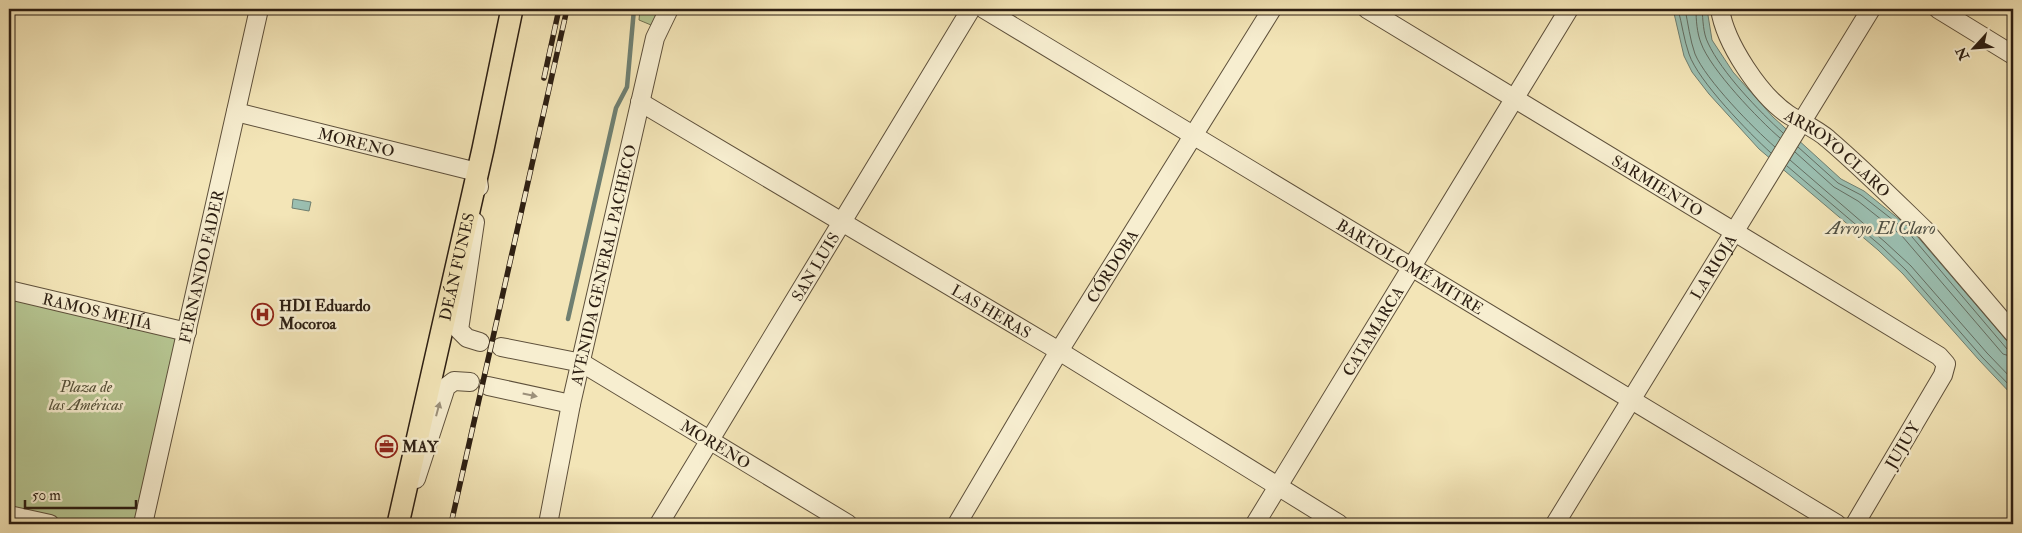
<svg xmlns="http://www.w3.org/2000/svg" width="2022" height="533" font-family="'IM FELL Double Pica',serif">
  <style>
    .green { fill: #b6c692; stroke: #717252 }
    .water { fill: #9bbfb1; stroke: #6f7f71 }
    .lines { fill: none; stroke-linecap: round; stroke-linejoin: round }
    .shore { stroke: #646e62; stroke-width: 1 }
    .stream { stroke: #6f7f71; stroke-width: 4.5 }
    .minor-casing { stroke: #5e503b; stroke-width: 20 }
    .major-casing { stroke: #2c1e12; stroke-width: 24 }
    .minor { stroke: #f7eed0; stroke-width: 18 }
    .major { stroke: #f3e5b7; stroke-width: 21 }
    .rail-casing { stroke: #2c1e12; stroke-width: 5.5 }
    .rail { stroke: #f7eed0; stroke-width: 4; stroke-dasharray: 11; stroke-linecap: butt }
    .oneway { fill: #9c907a }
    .labels { text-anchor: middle; stroke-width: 5; stroke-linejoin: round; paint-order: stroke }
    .street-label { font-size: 16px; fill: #2c1e12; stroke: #f7eed0 }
    .poi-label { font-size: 16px; font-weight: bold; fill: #2c1e12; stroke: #f7eed0; text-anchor: start }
    .park-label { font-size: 16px; font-style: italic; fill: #555038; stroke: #f7eed0 }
    .water-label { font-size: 18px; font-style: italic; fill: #4d4e42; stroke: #f7eed0 }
  </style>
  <rect width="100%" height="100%" fill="#f3e5b7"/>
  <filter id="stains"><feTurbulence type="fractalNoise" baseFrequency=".004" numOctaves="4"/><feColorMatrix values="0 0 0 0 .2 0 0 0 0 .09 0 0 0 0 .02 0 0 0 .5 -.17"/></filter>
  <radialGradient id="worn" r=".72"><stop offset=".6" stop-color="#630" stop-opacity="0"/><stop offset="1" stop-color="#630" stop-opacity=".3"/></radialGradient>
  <g class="green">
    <path d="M 640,9 L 661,9 L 651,25 L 639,20 Z"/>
    <path d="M 9,299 L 170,334 L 175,339 L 176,343 L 137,524 L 76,524 L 9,509 Z"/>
  </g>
  <g class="water">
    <path d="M 1673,9 L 1707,9 L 1712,40 L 1733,72 L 1773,117 L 1841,179 L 1864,191 L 1910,228 L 2013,348 L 2013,396 L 1979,360 L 1903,274 L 1878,250 L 1759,149 L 1709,94 L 1692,72 L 1684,56 Z"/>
    <path d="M 293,199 L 311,202 L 309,211 L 292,208 Z"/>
  </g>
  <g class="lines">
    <g class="shore">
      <path d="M 1678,9 C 1682,24 1684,40 1689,54 C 1698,81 1749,133 1771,153"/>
      <path d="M 1685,9 C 1688,23 1690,40 1695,54 C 1706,80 1753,128 1775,147"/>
      <path d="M 1696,9 C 1696,20 1697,33 1701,43 C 1710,69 1759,120 1780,138"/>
      <path d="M 1702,9 C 1703,20 1703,33 1708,43 C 1722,73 1759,111 1783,133"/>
      <path d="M 1798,147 L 1838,183 L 1861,195 L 1907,231 L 2007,349 L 2013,351"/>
      <path d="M 1795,152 L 1834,187 L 1858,201 L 1902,236 L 2003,354 L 2013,357"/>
      <path d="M 1790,160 L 1885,242 L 1911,266 L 1987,353 L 2013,380"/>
      <path d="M 1787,166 L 1881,246 L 1906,270 L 1982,357 L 2013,389"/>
    </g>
    <path class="stream" d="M 568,319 L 616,108 L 627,87 L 634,9"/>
    <defs>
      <g id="minor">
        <path id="s1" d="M 984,9 L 1837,524"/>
        <path id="s2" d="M 1367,9 L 1939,356 L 1946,364 L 1943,375 L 1855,524"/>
        <path id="s3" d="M 1720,9 C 1725,43 1760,96 1789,115 C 1802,123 1817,129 1828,139 C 1862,168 1894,200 1926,231 L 2013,333"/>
        <path d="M 1938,9 L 2013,55"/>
        <path id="s4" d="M 640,102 L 1059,351 L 1339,524"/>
        <path id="s5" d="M 236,112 L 477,172 L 479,187"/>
        <path d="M 475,222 L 459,330 L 467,338 L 480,342"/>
        <path id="s6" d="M 9,290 L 187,332"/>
        <path id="s7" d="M 501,347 L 582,363 L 848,524"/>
        <path d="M 488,386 L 571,404"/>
        <path d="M 416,479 L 446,387 L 454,381 L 470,382"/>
        <path d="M 9,515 L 50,524"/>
        <path id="s8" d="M 143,524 L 259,9"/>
        <path id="s9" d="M 548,524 L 571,404 L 655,38 L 669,9"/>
        <path id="s10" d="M 659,524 L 971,9"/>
        <path id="s11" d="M 957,524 L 1059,351 L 1272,9"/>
        <path id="s12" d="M 1255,524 L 1569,9"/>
        <path id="s13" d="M 1555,524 L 1871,9"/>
      </g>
      <g id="major">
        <path id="s14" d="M 398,524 L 483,149 L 512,9"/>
      </g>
    </defs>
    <use href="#minor" class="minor-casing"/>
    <use href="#major" class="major-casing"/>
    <use href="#minor" class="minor"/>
    <use href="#major" class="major"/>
    <defs>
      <g id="rail">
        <path d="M 544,78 L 559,9"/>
        <path d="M 451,524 L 567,9"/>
      </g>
    </defs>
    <use href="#rail" class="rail-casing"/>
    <use href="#rail" class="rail"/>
  </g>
  <defs><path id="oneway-solid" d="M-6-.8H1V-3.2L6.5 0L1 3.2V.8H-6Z" transform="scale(1.25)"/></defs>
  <g class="oneway">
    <use href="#oneway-solid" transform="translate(530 395) rotate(12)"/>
    <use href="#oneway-solid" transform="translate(438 409) rotate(-75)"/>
  </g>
  <defs>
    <symbol id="hospital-ring" viewBox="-11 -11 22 22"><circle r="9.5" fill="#f7eed0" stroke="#8f2418" stroke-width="1.5"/><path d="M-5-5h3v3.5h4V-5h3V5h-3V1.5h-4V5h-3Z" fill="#8f2418"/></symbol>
    <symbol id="office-ring" viewBox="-11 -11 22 22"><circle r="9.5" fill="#f7eed0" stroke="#8f2418" stroke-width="1.5"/><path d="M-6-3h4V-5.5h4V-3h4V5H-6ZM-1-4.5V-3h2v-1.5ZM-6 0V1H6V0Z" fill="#8f2418"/></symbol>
  </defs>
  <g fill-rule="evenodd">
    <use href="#hospital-ring" x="250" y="302" width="25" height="25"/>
    <use href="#office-ring" x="374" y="434" width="25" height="25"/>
  </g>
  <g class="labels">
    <g class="street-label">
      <text dy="6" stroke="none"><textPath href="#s5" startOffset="124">MORENO</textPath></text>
      <text dy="6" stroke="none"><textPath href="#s3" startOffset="191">ARROYO CLARO</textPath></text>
      <text dy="6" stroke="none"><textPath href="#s2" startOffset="340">SARMIENTO</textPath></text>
      <text dy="6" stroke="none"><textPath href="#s9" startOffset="265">AVENIDA GENERAL PACHECO</textPath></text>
      <text dy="6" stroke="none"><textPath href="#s11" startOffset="301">CÓRDOBA</textPath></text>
      <text dy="6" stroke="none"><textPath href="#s10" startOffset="301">SAN LUIS</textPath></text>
      <text dy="6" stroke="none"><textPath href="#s1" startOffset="498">BARTOLOMÉ MITRE</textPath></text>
      <text dy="6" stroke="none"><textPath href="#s13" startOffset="302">LA RIOJA</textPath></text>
      <text dy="6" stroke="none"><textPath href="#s8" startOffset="264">FERNANDO FADER</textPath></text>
      <text dy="6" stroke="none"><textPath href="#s14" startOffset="264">DEÁN FUNES</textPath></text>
      <text dy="6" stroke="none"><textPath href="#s6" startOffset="91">RAMOS MEJÍA</textPath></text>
      <text dy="6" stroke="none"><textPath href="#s4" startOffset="409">LAS HERAS</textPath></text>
      <text dy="6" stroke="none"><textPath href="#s12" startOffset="226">CATAMARCA</textPath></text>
      <text dy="6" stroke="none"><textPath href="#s7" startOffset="239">MORENO</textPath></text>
      <text transform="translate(1902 445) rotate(-59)" y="6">JUJUY</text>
    </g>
    <g class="poi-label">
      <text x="279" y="311">HDI Eduardo<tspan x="279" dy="18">Mocoroa</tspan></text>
      <text x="402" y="452">MAY</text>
    </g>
    <g class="park-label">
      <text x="86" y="392">Plaza de<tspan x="86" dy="18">las Américas</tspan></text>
    </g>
    <g class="water-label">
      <text x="1881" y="234">Arroyo El Claro</text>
    </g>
  </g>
  <rect width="2022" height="533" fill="none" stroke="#f3e5b7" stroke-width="30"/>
  <rect x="10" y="10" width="2002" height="513" fill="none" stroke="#2c1e12" stroke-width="2.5"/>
  <rect x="15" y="15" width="1992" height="503" fill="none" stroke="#2c1e12"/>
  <g transform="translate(1974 48) rotate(244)" stroke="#f7eed0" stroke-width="4" paint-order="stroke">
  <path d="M0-4L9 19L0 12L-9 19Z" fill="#2c1e12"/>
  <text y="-8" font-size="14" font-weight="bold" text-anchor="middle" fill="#2c1e12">N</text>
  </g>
  <path d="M25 500v8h111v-8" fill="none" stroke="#2c1e12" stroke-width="2.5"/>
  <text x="32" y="500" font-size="15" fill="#2c1e12" stroke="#f7eed0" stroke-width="4" paint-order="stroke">50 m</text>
  <rect width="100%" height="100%" filter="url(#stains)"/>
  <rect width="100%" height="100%" fill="url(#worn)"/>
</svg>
